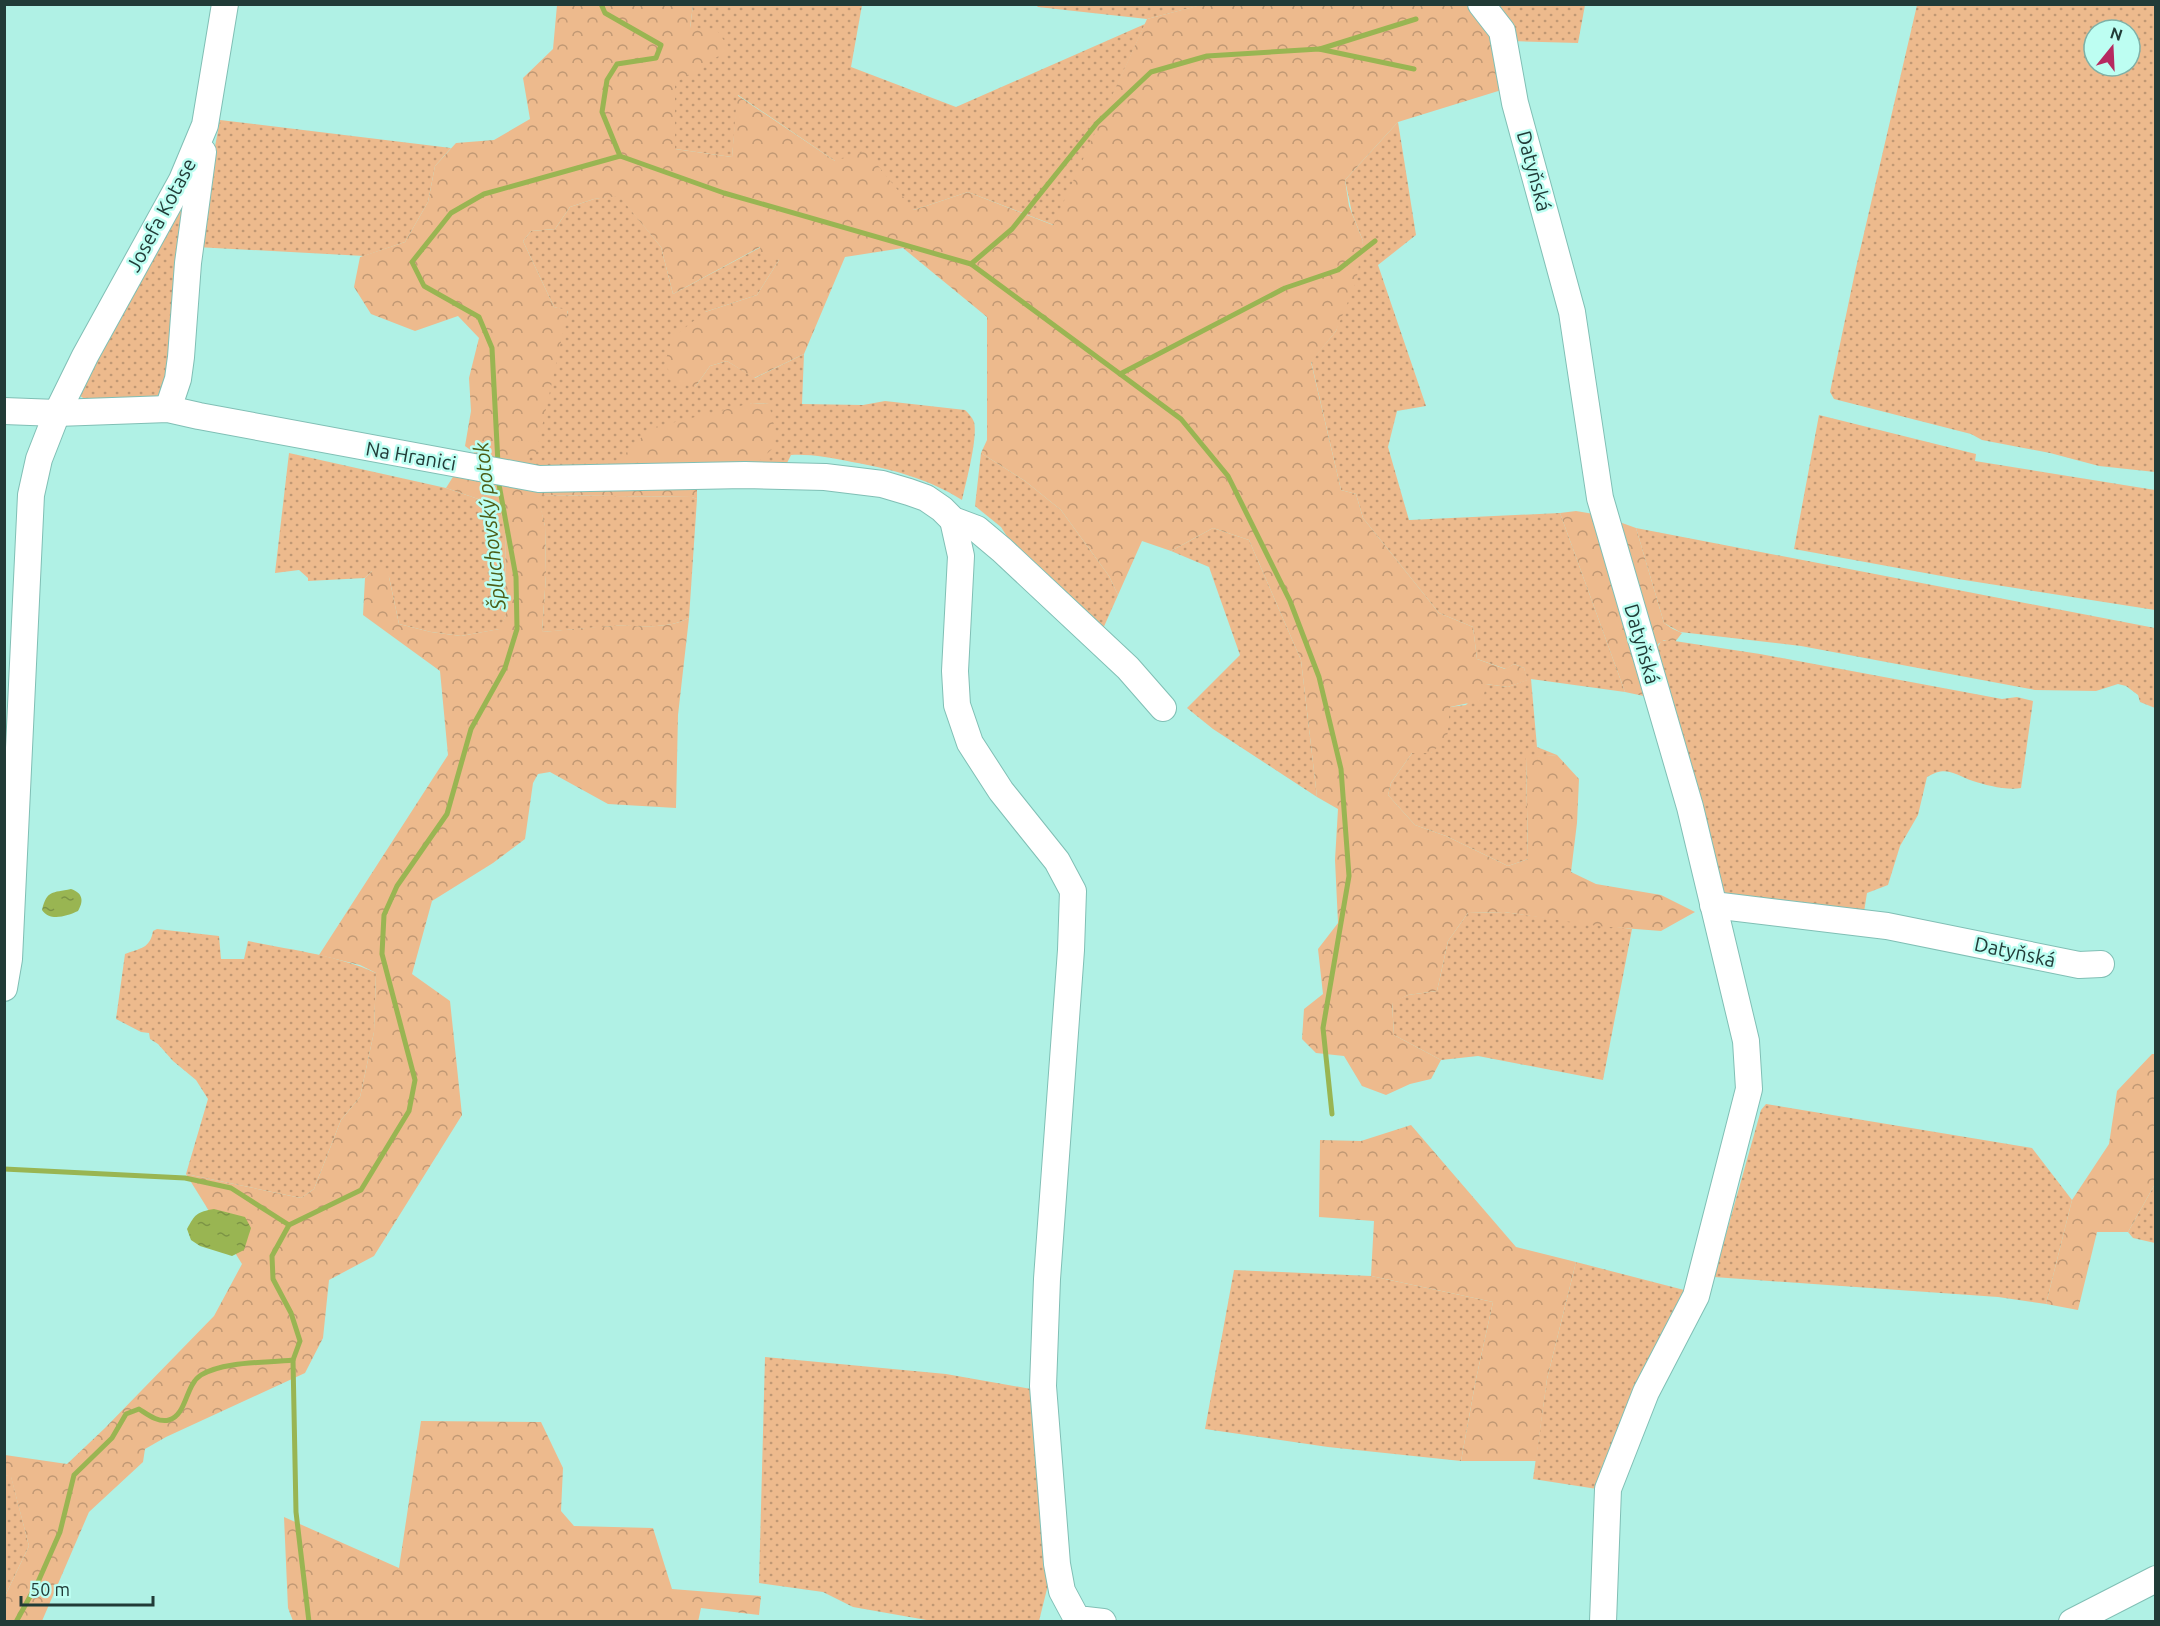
<svg xmlns="http://www.w3.org/2000/svg" width="2160" height="1626" font-family="Ubuntu,sans-serif">
  <style>
    .grass { fill: url(#grass-dots); fill-rule: evenodd }
    .forest { fill: url(#forest-crowns) }
    .water { fill: url(#water-ripples) }
    .lines { fill: none; stroke-linecap: round; stroke-linejoin: round }
    .stream { stroke: #99b552; stroke-width: 5 }
    .minor-casing { stroke: #80bfb5; stroke-width: 28 }
    .minor { stroke: #fff; stroke-width: 26 }
    .labels { text-anchor: middle; stroke-width: 5; stroke-linejoin: round; paint-order: stroke }
    .street-label { font-size: 20px; fill: #213b37; stroke: #bdfef2 }
    .water-label { font-size: 21px; font-style: italic; fill: #4b5d16; stroke: #bdfef2 }
  </style>
  <defs>
    <pattern id="grass-dots" width="8" height="8" patternUnits="userSpaceOnUse" patternTransform="scale(1.5)"><rect width="8" height="8" fill="#edba8d"/><path d="M2 2h.1M6 6h.1" fill="none" stroke="#c09874" stroke-width="1.8" stroke-linecap="round"/></pattern>
    <pattern id="forest-crowns" width="20" height="18" patternUnits="userSpaceOnUse" patternTransform="scale(1.5)"><rect width="20" height="18" fill="#edba8d"/><path d="M2 6a3 3 0 1 1 6 0M12 15a3 3 0 1 1 6 0" fill="none" stroke="#c09874"/></pattern>
    <pattern id="water-ripples" width="26" height="14" patternUnits="userSpaceOnUse" patternTransform="scale(1.5)"><rect width="26" height="14" fill="#99b552"/><path d="M2 4q2-2 4 0t4 0M15 11q2-2 4 0t4 0" fill="none" stroke="#7c9445"/></pattern>
  </defs>
  <rect width="100%" height="100%" fill="#b0f1e5"/>
  <g class="grass">
    <path d="M 693,5 L 862,5 L 851,67 L 956,107 L 1145,24 L 1054,225 L 968,192 L 914,210 L 835,161 L 738,95 L 732,157 L 675,149 L 675,83 L 690,28 Z"/>
    <path d="M 1036,5 L 1202,5 L 1147,19 L 1038,7 Z"/>
    <path d="M 1492,5 L 1585,5 L 1578,43 L 1511,41 Z"/>
    <path d="M 1917,5 L 2155,5 L 2155,472 L 2099,466 L 2050,453 L 1982,440 L 1971,434 L 1834,399 L 1830,392 L 1855,272 ZM 2094,30 L 2130,30 L 2130,66 L 2094,66 Z"/>
    <path d="M 220,120 L 451,148 L 435,166 L 428,202 L 405,242 L 364,256 L 196,247 Z"/>
    <path d="M 1398,122 L 1416,235 L 1378,265 L 1426,406 L 1397,411 L 1388,447 L 1409,520 L 1560,513 L 1625,692 L 1531,679 L 1537,747 L 1557,755 L 1526,758 L 1528,859 L 1508,866 L 1446,836 L 1415,825 L 1388,795 L 1391,783 L 1412,753 L 1431,753 L 1450,707 L 1466,705 L 1486,684 L 1508,687 L 1527,680 L 1524,668 L 1514,664 L 1506,669 L 1477,659 L 1473,627 L 1439,613 L 1363,518 L 1356,494 L 1341,490 L 1311,361 L 1336,331 L 1363,241 L 1352,213 L 1345,180 Z"/>
    <path d="M 195,177 L 163,392 L 153,398 L 85,399 L 80,396 L 79,391 Z"/>
    <path d="M 619,195 L 661,247 L 673,294 L 761,247 L 779,260 L 757,295 L 705,312 L 695,387 L 710,366 L 727,361 L 755,378 L 804,354 L 802,404 L 863,405 L 885,401 L 965,410 C 969,414 972,417 974,422 C 978,438 966,482 962,500 C 927,478 891,469 852,462 C 831,458 812,454 791,455 L 787,463 L 752,468 L 769,404 L 752,403 L 609,470 L 516,464 L 568,311 L 554,307 L 523,241 L 531,231 L 555,229 L 570,207 L 594,199 Z"/>
    <path d="M 1819,415 L 1976,454 L 1975,461 L 2155,490 L 2155,610 L 1958,579 L 1794,549 Z"/>
    <path d="M 289,453 L 446,488 L 490,503 L 497,508 L 505,520 L 506,615 L 500,629 L 461,636 L 431,632 L 399,624 L 389,577 L 372,571 L 365,578 L 308,581 L 308,578 L 299,570 L 275,573 Z"/>
    <path d="M 981,453 L 1025,481 L 1061,510 L 1109,576 L 1118,595 L 1102,631 L 1013,546 L 1001,527 L 975,506 Z"/>
    <path d="M 537,495 L 692,497 L 697,499 L 689,618 C 666,630 638,625 614,626 C 590,628 566,630 542,632 L 546,575 L 545,526 Z"/>
    <path d="M 1213,528 L 1249,540 L 1301,660 L 1317,797 L 1213,729 L 1187,708 L 1240,655 L 1209,567 L 1171,551 Z"/>
    <path d="M 1636,528 L 2155,628 L 2155,708 L 2140,702 L 2138,695 L 2126,686 L 2118,684 L 2096,691 L 2035,690 L 1801,646 L 1680,632 L 1664,623 Z"/>
    <path d="M 1668,640 L 1760,654 L 2002,699 L 2017,697 L 2033,701 L 2021,788 C 2008,791 1985,785 1973,781 C 1954,774 1946,765 1927,777 L 1918,815 L 1900,846 L 1888,885 L 1867,893 L 1864,912 L 1721,896 L 1677,748 L 1658,647 L 1661,641 Z"/>
    <path d="M 1504,912 L 1632,929 L 1603,1080 L 1478,1056 L 1441,1060 L 1394,1035 L 1392,1002 L 1408,995 L 1437,991 L 1448,941 L 1468,913 Z"/>
    <path d="M 157,929 L 219,936 L 221,959 L 244,959 L 248,941 C 291,950 337,955 376,973 L 374,1032 L 360,1097 L 341,1120 L 314,1189 L 301,1198 L 186,1174 L 208,1099 L 196,1080 L 173,1061 L 158,1044 L 150,1039 L 149,1033 L 141,1032 L 116,1019 L 125,954 C 140,948 150,949 153,931 Z"/>
    <path d="M 1766,1104 L 2032,1148 L 2072,1200 L 2046,1304 L 1998,1297 L 1714,1277 L 1761,1110 Z"/>
    <path d="M 2155,1184 L 2155,1243 L 2133,1238 L 2128,1232 Z"/>
    <path d="M 1576,1262 L 1688,1291 L 1604,1461 L 1597,1489 L 1533,1479 L 1547,1379 Z"/>
    <path d="M 1234,1270 L 1371,1276 L 1493,1302 L 1476,1379 L 1461,1461 L 1328,1447 L 1205,1429 Z"/>
    <path d="M 765,1357 L 946,1374 L 1031,1389 L 1050,1577 L 1039,1621 L 932,1621 L 853,1607 L 823,1592 L 759,1583 Z"/>
    <path d="M 5,1475 L 11,1476 L 29,1546 L 5,1596 Z"/>
  </g>
  <g class="forest">
    <path d="M 557,5 L 693,5 L 690,28 L 716,29 L 730,49 L 675,83 L 675,149 L 732,157 L 737,95 L 835,161 L 866,151 L 914,210 L 968,192 L 1053,225 L 1147,19 L 1201,5 L 1467,5 L 1495,38 L 1508,88 L 1398,122 L 1345,180 L 1349,206 L 1363,241 L 1356,282 L 1336,331 L 1311,362 L 1341,490 L 1356,494 L 1363,518 L 1439,613 L 1473,627 L 1477,659 L 1505,669 L 1514,664 L 1524,668 L 1528,680 L 1508,687 L 1486,684 L 1483,700 L 1450,707 L 1447,739 L 1431,753 L 1412,753 L 1391,783 L 1388,795 L 1415,825 L 1446,836 L 1508,866 L 1528,859 L 1526,757 L 1557,755 L 1579,779 L 1577,823 L 1571,872 L 1596,884 L 1661,895 L 1695,912 L 1661,931 L 1598,926 L 1504,912 L 1468,913 L 1448,941 L 1437,991 L 1408,995 L 1392,1003 L 1394,1035 L 1441,1060 L 1431,1079 L 1410,1084 L 1386,1095 L 1362,1086 L 1344,1056 L 1316,1053 L 1302,1039 L 1304,1009 L 1323,994 L 1318,949 L 1338,923 L 1335,860 L 1338,809 L 1317,797 L 1301,660 L 1249,540 L 1213,528 L 1171,551 L 1142,541 L 1118,595 L 1109,576 L 1061,510 L 1025,481 L 981,453 L 987,440 L 987,317 L 903,248 L 845,257 L 804,354 L 754,378 L 727,361 L 710,366 L 695,387 L 674,382 L 665,363 L 672,338 L 705,312 L 757,295 L 779,260 L 761,255 L 760,247 L 673,294 L 661,247 L 619,196 L 594,199 L 570,207 L 555,229 L 531,231 L 523,241 L 554,307 L 568,310 L 536,454 L 516,464 L 484,460 L 465,446 L 471,411 L 469,378 L 479,338 L 458,316 L 415,331 L 371,314 L 354,287 L 360,257 L 405,242 L 428,202 L 435,166 L 456,143 L 494,140 L 530,119 L 523,78 L 553,49 Z"/>
    <path d="M 752,403 L 769,404 L 774,425 L 773,448 L 752,468 L 609,470 L 651,428 Z"/>
    <path d="M 456,472 L 697,482 L 697,499 L 692,497 L 538,495 L 545,526 L 546,575 L 542,632 C 566,630 590,627 614,626 C 638,625 666,630 689,618 L 678,715 L 676,808 L 608,804 L 550,772 L 538,774 L 533,783 L 525,839 L 493,863 L 432,901 L 412,974 L 450,1001 L 462,1115 L 374,1256 L 329,1280 L 323,1338 L 305,1373 L 166,1437 L 145,1449 L 143,1462 L 89,1512 L 42,1621 L 5,1621 L 5,1596 L 29,1546 L 11,1477 L 5,1475 L 5,1455 L 67,1464 L 105,1428 L 214,1316 L 242,1264 L 186,1174 L 301,1198 L 314,1189 L 341,1120 L 360,1097 L 374,1032 L 376,973 L 360,965 L 319,955 L 448,755 L 440,671 L 363,615 L 365,578 L 372,571 L 384,569 L 389,577 L 399,624 L 431,632 L 461,636 L 499,629 L 506,615 L 505,520 L 497,508 L 490,503 L 446,488 Z"/>
    <path d="M 1576,511 L 1600,515 L 1636,528 L 1664,623 L 1673,629 L 1682,633 L 1675,642 L 1664,640 L 1658,644 L 1666,689 L 1653,698 L 1625,692 L 1560,513 Z"/>
    <path d="M 2152,1054 L 2156,1054 L 2155,1184 L 2128,1232 L 2097,1232 L 2078,1310 L 2046,1304 L 2072,1200 L 2109,1144 L 2117,1091 Z"/>
    <path d="M 1411,1125 L 1516,1247 L 1576,1262 L 1547,1379 L 1536,1461 L 1461,1461 L 1476,1379 L 1493,1302 L 1371,1276 L 1374,1221 L 1319,1217 L 1320,1140 L 1361,1141 Z"/>
    <path d="M 421,1421 L 541,1422 L 563,1468 L 561,1511 L 574,1526 L 653,1528 L 672,1589 L 761,1596 L 759,1615 L 701,1608 L 698,1622 L 293,1621 L 288,1608 L 284,1517 L 399,1568 Z"/>
  </g>
  <g class="water">
    <path d="M 71,889 C 83,893 84,901 78,911 C 67,916 50,922 42,910 C 47,890 52,893 71,889 Z"/>
    <path d="M 214,1209 L 245,1217 L 251,1228 L 244,1250 L 232,1256 L 200,1246 L 191,1240 L 187,1229 C 195,1214 197,1212 214,1209 Z"/>
  </g>
  <g class="lines">
    <g class="stream">
      <path d="M 1320,49 L 1416,19"/>
      <path d="M 620,156 L 724,193 L 971,264 L 1181,419 L 1228,476 L 1290,601 L 1319,677 L 1341,769 L 1349,876 L 1323,1028 L 1332,1114"/>
      <path d="M 971,264 L 1012,229 L 1097,123 L 1151,72 L 1207,56 L 1319,49 L 1414,69"/>
      <path d="M 1120,374 L 1285,288 L 1338,270 L 1375,241"/>
      <path d="M 498,464 L 492,348 L 479,317 L 424,286 L 412,262 L 451,213 L 484,194 L 620,156 L 602,112 L 607,80 L 617,64 L 656,58 L 661,45 L 605,13 L 601,4"/>
      <path d="M 4,1169 L 185,1178 L 231,1188 L 289,1225"/>
      <path d="M 293,1360 L 296,1512 L 309,1622"/>
      <path d="M 16,1622 L 38,1582 L 60,1532 L 74,1475 L 112,1438 L 126,1414 L 139,1409 C 147,1414 158,1423 169,1420 C 187,1415 185,1385 201,1375 C 224,1361 266,1363 293,1360 L 300,1341 L 291,1313 L 273,1279 L 272,1256 L 289,1225 L 361,1190 L 409,1111 L 415,1080 L 382,954 L 384,915 L 397,886 L 447,814 L 471,729 L 505,668 L 517,629 L 516,577 L 498,479"/>
    </g>
    <defs>
      <g id="minor">
        <path d="M 1481,4 L 1502,31 L 1515,103 L 1572,312 L 1600,498 L 1690,807 L 1746,1041 L 1749,1089 L 1696,1296 L 1646,1392 L 1608,1489 L 1603,1622"/>
        <path d="M 168,409 L 178,379 L 181,357 L 188,263 L 203,152"/>
        <path d="M 4,411 L 57,413 L 168,409 L 199,416 L 539,479 L 745,475 L 825,477 L 882,484 L 909,492 L 926,498 L 942,509 L 953,520 L 977,529 L 1002,550 L 1128,668 L 1163,708"/>
        <path d="M 953,520 L 961,556 L 955,671 L 957,705 L 970,743 L 1001,791 L 1057,861 L 1073,891 L 1071,950 L 1047,1279 L 1043,1386 L 1057,1564 L 1062,1591 L 1077,1619 L 1103,1622"/>
        <path d="M 1713,905 L 1887,926 L 2079,965 L 2101,964"/>
        <path d="M 4,988 L 9,959 L 31,495 L 39,459 L 57,413 L 85,356 L 182,180 L 205,125 L 225,4"/>
        <path d="M 2072,1622 L 2156,1579"/>
      </g>
    </defs>
    <use href="#minor" class="minor-casing"/>
    <use href="#minor" class="minor"/>
  </g>
  <g class="labels">
    <g class="street-label">
      <text transform="translate(1534 171) rotate(75)" y="7">Datyňská</text>
      <text transform="translate(161 215) rotate(-62)" y="7">Josefa Kotase</text>
      <text transform="translate(411 456) rotate(10)" y="7">Na Hranici</text>
      <text transform="translate(1642 644) rotate(74)" y="7">Datyňská</text>
      <text transform="translate(2015 952) rotate(12)" y="7">Datyňská</text>
    </g>
    <g class="water-label">
      <text transform="translate(490 526) rotate(-96)" y="7">Špluchovský potok</text>
    </g>
  </g>
  <rect width="2160" height="1626" fill="none" stroke="#213b37" stroke-width="12"/>
  <g transform="translate(2112 48) rotate(18)"><circle r="28" fill="#bdfef2" stroke="#7fb0a7" stroke-width="1.5"/>
  <path d="M0-4.5L10 22L0 15L-10 22Z" fill="#b62960"/>
  <text y="-9" font-size="16" font-weight="bold" text-anchor="middle" fill="#213b37">N</text>
  </g>
  <path d="M21 1596v9h132v-9" fill="none" stroke="#213b37" stroke-width="3"/>
  <text x="30" y="1596" font-size="18" fill="#213b37" stroke="#bdfef2" stroke-width="4.5" paint-order="stroke">50 m</text>
</svg>
